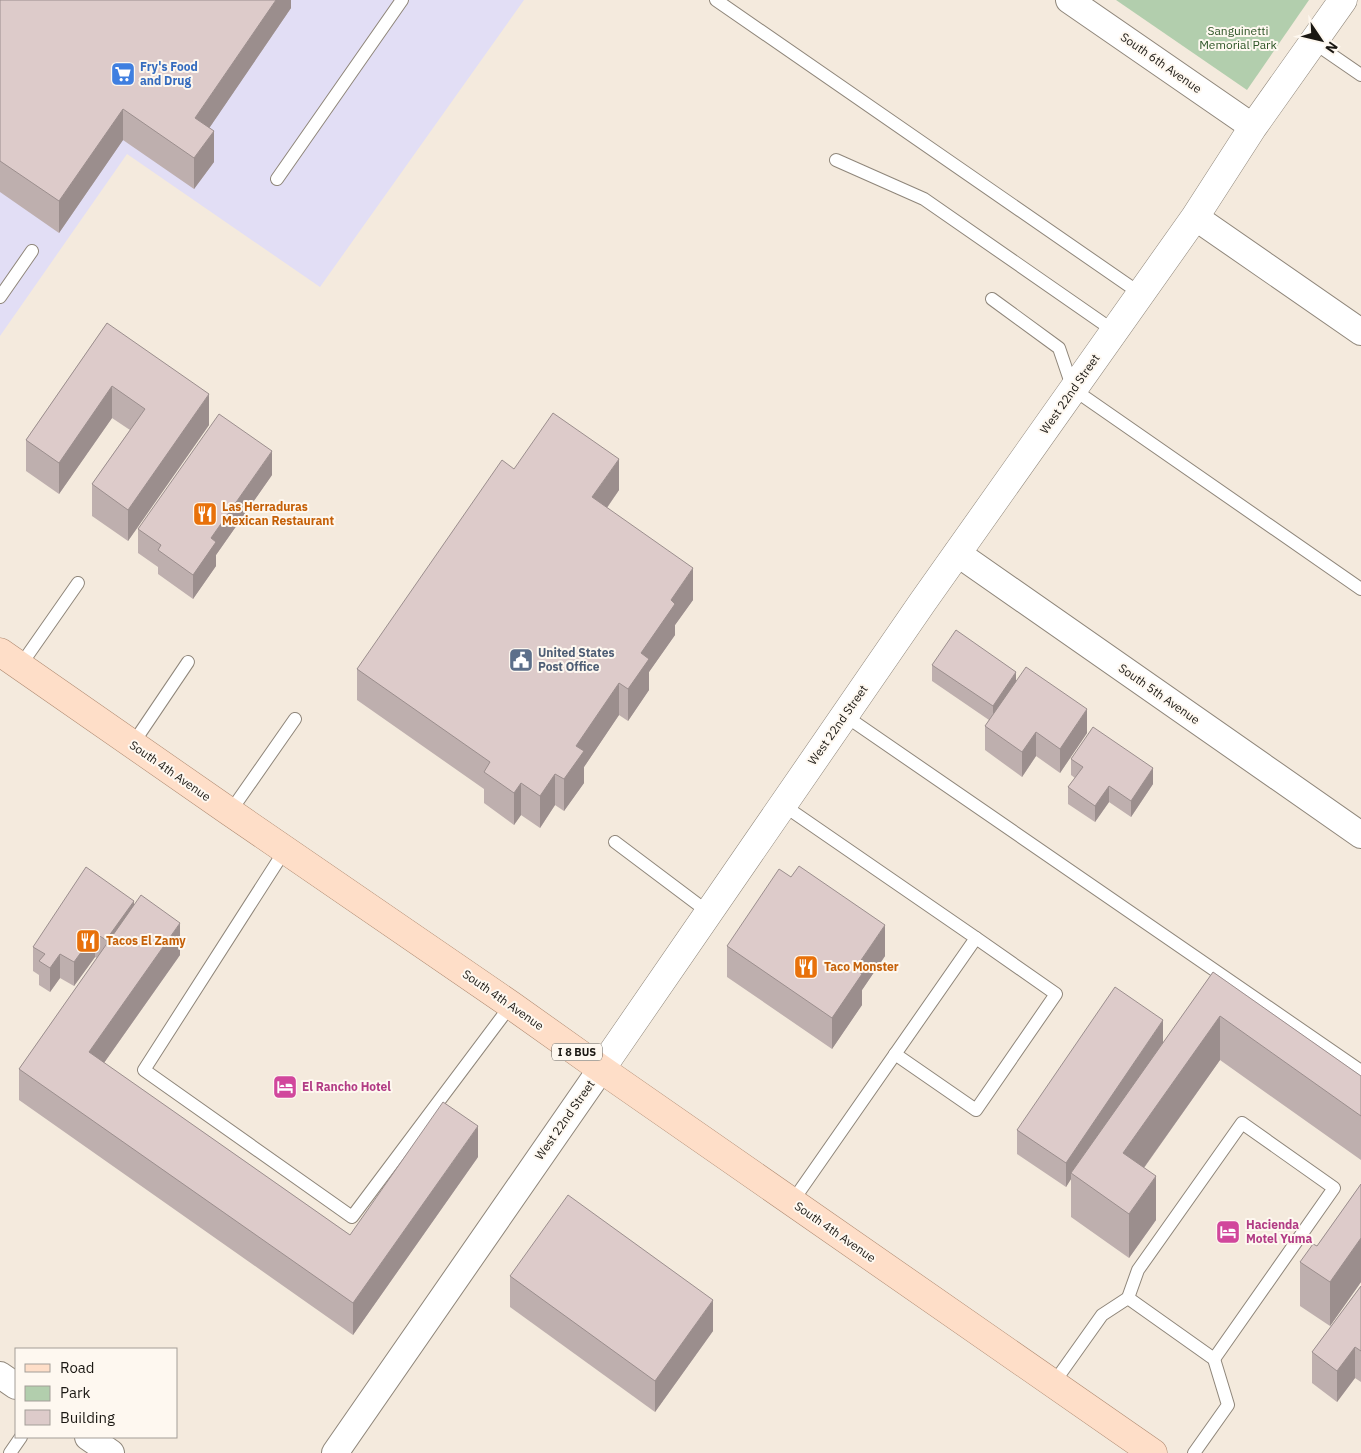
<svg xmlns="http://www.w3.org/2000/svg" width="1361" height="1453" font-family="'IBM Plex Sans',sans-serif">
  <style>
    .commercial { fill: #e2def5 }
    .green { fill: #b2cead }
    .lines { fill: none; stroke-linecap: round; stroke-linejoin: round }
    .lane-casing { stroke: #8f867a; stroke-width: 14 }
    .street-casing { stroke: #8f867a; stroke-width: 28 }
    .secondary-casing { stroke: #8f867a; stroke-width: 29 }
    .primary-casing { stroke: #af8a71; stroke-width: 29 }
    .lane { stroke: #fff; stroke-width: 12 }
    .street { stroke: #fff; stroke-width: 26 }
    .secondary { stroke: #fff; stroke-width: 28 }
    .primary { stroke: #fedec8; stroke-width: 28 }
    .wall { fill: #beafae }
    .shaded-wall { fill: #9b8e8d }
    .building { fill: #ddcbca; stroke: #9b8e8d }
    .labels { text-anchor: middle; stroke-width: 4; stroke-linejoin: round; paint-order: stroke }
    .shield { fill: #fef8f0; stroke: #5f5b55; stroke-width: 1 }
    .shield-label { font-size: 11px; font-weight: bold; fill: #1b1813 }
    .park-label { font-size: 12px; fill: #2d5426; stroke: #fef8f0 }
    .street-label { font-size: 12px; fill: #1b1813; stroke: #fef8f0 }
    .shop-label { font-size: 12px; font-weight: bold; fill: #366cbe; stroke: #fef8f0; text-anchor: start }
    .food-label { font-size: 12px; font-weight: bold; fill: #c56008; stroke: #fef8f0; text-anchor: start }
    .service-label { font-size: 12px; font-weight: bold; fill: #4e5e75; stroke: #fef8f0; text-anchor: start }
    .hotel-label { font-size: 12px; font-weight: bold; fill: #b23c85; stroke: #fef8f0; text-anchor: start }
  </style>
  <rect width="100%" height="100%" fill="#f4eadd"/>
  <path class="commercial" d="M 0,0 L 524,0 L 320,287 L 127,154 L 0,336 Z"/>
  <path class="green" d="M 1116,0 L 1309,0 L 1247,90 Z"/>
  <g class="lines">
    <defs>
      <g id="lane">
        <path d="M 716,0 L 1141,294"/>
        <path d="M 1313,42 L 1361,75"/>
        <path d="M 836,160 L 924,199 L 1114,331"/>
        <path d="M 277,179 L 402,0"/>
        <path d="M 0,297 L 32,251"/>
        <path d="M 992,299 L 1059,348 L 1073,389 L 1361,589"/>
        <path d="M 20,666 L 78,583"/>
        <path d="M 844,715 L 1361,1071"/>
        <path d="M 132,745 L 188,662"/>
        <path d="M 783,805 L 976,938 L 792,1202"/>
        <path d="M 230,812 L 295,719"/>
        <path d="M 615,842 L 708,912"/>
        <path d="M 285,850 L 144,1070 L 352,1217 L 511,1005"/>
        <path d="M 895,1054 L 976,1110 L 1056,994 L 976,938"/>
        <path d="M 1128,1298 L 1138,1270 L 1242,1123 L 1334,1188 L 1214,1359"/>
        <path d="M 1053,1384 L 1102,1315 L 1128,1298 L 1214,1359 L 1228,1405 L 1194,1453"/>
        <path d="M 10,1453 L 21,1437"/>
      </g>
      <g id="street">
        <path d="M 1069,0 L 1253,127"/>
        <path d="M 1195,217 L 1361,332"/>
        <path d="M 957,553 L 1361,835"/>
        <path d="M 0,1375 L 16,1386"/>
        <path d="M 88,1437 L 111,1453"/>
        <path d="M 335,1453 L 601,1069"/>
      </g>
      <path id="secondary" d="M 601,1069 L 922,603 L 1195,217 L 1253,127 L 1343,0"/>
      <path id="primary" d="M 0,652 L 230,812 L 511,1005 L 601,1069 L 1153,1453"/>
    </defs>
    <use href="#lane" class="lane-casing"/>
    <use href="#street" class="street-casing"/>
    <use href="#secondary" class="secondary-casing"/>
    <use href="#primary" class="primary-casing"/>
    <use href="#lane" class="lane"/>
    <use href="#street" class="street"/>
    <use href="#secondary" class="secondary"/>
    <use href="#primary" class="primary"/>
  </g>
  <g class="wall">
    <path d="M 0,0 L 291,0 L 291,8 L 209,128 L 214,162 L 194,189 L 123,140 L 59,233 L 0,192 Z"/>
    <path d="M 107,323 L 209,425 L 128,541 L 92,516 L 92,484 L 130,430 L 112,418 L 59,494 L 26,471 L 26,440 Z"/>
    <path d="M 514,469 L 619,490 L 607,508 L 693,600 L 675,625 L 675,635 L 649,672 L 649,690 L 628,721 L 619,715 L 584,767 L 584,783 L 564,811 L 555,805 L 540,828 L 521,815 L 514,825 L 484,803 L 484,789 L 357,700 L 357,669 Z"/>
    <path d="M 272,475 L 216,555 L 216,566 L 193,599 L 158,574 L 158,567 L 138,553 L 138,529 Z"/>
    <path d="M 932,665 L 1016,681 L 1087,733 L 1060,773 L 1036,756 L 1022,777 L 985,750 L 985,726 L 989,720 L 932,681 Z"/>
    <path d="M 1071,759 L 1153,784 L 1131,817 L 1109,802 L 1095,822 L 1068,804 L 1068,787 L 1075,778 L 1071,775 Z"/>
    <path d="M 134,905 L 180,955 L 104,1063 L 350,1235 L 478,1157 L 353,1335 L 19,1100 L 19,1069 L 97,958 L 95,957 L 74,986 L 60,978 L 50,992 L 39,985 L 39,975 L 33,971 L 33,947 Z"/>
    <path d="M 727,946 L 885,956 L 862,990 L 862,1005 L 832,1049 L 727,977 Z"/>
    <path d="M 1213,972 L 1361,1076 L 1361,1160 L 1220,1060 L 1144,1168 L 1156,1220 L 1129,1258 L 1071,1217 L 1071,1179 L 1066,1187 L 1017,1154 L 1017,1130 L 1163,1043 Z"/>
    <path d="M 1361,1184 L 1361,1282 L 1330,1326 L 1300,1306 L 1300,1262 L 1317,1246 Z"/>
    <path d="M 510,1276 L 713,1331 L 655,1412 L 510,1307 Z"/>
    <path d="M 1361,1286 L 1361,1382 L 1355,1378 L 1337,1402 L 1312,1383 L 1312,1352 Z"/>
  </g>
  <g class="shaded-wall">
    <path d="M 276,0 L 291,0 L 291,8 L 195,149 L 195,118 Z"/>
    <path d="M 123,109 L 123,140 L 59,233 L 59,201 Z"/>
    <path d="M 214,131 L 214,162 L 194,189 L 194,158 Z"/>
    <path d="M 112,386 L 112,418 L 59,494 L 59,463 Z"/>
    <path d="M 209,394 L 209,425 L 128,541 L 128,510 Z"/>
    <path d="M 272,451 L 272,475 L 216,555 L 216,566 L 193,599 L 193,575 L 211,538 Z"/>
    <path d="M 619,459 L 619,490 L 592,529 L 592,497 Z"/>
    <path d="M 693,568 L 693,600 L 675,625 L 675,635 L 649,672 L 649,690 L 628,721 L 628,689 L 641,653 L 671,600 Z"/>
    <path d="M 1016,672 L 1016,688 L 993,723 L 993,706 Z"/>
    <path d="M 619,683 L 619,715 L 584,767 L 584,783 L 564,811 L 564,779 L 576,746 Z"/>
    <path d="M 1087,709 L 1087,733 L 1060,773 L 1060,749 Z"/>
    <path d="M 1036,732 L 1036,756 L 1022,777 L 1022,752 Z"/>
    <path d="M 1153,768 L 1153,784 L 1131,817 L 1131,801 Z"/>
    <path d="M 555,774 L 555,805 L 540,828 L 540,796 Z"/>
    <path d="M 521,783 L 521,815 L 514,825 L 514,793 Z"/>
    <path d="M 1109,786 L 1109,802 L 1095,822 L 1095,806 Z"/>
    <path d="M 134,901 L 134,925 L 106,964 L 106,940 Z"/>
    <path d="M 180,923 L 180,955 L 89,1084 L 89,1052 Z"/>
    <path d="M 885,925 L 885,956 L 862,990 L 862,1005 L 832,1049 L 832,1018 L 855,969 Z"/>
    <path d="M 95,933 L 95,957 L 74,986 L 74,962 Z"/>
    <path d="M 60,954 L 60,978 L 50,992 L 50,968 Z"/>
    <path d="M 1220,1016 L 1220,1060 L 1123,1197 L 1123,1153 Z"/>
    <path d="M 1163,1020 L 1163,1044 L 1071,1173 L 1071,1179 L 1066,1187 L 1066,1163 Z"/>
    <path d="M 478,1126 L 478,1157 L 353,1335 L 353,1303 Z"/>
    <path d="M 1156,1176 L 1156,1220 L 1129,1258 L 1129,1214 Z"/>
    <path d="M 1361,1238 L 1361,1282 L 1330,1326 L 1330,1282 Z"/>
    <path d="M 713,1300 L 713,1331 L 655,1412 L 655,1381 Z"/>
    <path d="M 1355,1347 L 1355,1378 L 1337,1402 L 1337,1371 Z"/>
  </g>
  <g class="building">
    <path d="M 0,0 L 276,0 L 195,118 L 214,131 L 194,158 L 123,109 L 59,201 L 0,161 Z"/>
    <path d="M 107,323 L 209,394 L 128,510 L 92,484 L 145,409 L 112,386 L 59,463 L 26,440 Z"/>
    <path d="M 553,413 L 619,459 L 592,497 L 693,568 L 671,600 L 675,604 L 641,653 L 649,659 L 628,689 L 619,683 L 576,746 L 584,751 L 564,779 L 555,774 L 540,796 L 521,783 L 514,793 L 484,772 L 490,762 L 357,669 L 502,460 L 514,469 Z"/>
    <path d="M 219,414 L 272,451 L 211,538 L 216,542 L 193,575 L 158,550 L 161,545 L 138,529 Z"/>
    <path d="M 956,630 L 1016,672 L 993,706 L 932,665 Z"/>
    <path d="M 1026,667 L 1087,709 L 1060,749 L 1036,732 L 1022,752 L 985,726 Z"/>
    <path d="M 1093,727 L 1153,768 L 1131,801 L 1109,786 L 1095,806 L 1068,787 L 1083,767 L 1071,759 Z"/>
    <path d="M 799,866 L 885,925 L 855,969 L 862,974 L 832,1018 L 727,946 L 779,869 L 791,877 Z"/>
    <path d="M 86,867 L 134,901 L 106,940 L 95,933 L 74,962 L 60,954 L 50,968 L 39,961 L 45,954 L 33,947 Z"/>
    <path d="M 141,895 L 180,923 L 89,1052 L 350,1235 L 443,1102 L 478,1126 L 353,1303 L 19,1069 Z"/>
    <path d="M 1213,972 L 1361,1076 L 1361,1116 L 1220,1016 L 1123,1153 L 1156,1176 L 1129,1214 L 1071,1173 Z"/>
    <path d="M 1115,987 L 1163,1020 L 1066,1163 L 1017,1130 Z"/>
    <path d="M 1361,1184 L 1361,1238 L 1330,1282 L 1300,1262 L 1313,1244 L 1317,1246 Z"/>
    <path d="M 568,1195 L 713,1300 L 655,1381 L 510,1276 Z"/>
    <path d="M 1361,1286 L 1361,1351 L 1355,1347 L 1337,1371 L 1312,1352 Z"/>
  </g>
  <defs>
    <symbol id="supermarket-square" viewBox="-11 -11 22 22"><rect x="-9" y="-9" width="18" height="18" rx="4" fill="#3f7fe0" stroke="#fef8f0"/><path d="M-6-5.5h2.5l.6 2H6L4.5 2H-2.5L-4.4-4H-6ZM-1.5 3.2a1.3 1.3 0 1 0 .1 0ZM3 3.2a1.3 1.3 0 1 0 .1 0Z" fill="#fff"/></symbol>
    <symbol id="restaurant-square" viewBox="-11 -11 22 22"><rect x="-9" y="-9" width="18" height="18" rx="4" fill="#e8710a" stroke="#fef8f0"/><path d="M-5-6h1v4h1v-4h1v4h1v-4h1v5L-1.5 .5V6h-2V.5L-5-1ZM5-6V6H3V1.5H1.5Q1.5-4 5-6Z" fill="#fff"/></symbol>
    <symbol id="civic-square" viewBox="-11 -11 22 22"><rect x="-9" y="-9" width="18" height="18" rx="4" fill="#5c6f8a" stroke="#fef8f0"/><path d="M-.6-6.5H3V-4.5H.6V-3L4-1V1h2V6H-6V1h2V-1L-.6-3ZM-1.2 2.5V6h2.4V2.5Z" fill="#fff"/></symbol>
    <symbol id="hotel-square" viewBox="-11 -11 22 22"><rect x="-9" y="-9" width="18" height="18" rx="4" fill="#d1479c" stroke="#fef8f0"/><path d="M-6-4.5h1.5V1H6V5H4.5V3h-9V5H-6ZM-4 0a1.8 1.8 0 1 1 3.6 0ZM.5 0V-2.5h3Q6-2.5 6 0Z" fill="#fff"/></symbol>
  </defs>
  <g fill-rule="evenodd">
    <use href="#supermarket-square" x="109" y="60" width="28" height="28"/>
    <use href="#restaurant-square" x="191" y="500" width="28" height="28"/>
    <use href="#civic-square" x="507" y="646" width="28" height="28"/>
    <use href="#restaurant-square" x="74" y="927" width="28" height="28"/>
    <use href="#restaurant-square" x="792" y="953" width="28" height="28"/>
    <use href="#hotel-square" x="271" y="1073" width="28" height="28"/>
    <use href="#hotel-square" x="1214" y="1218" width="28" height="28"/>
  </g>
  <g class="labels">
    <rect class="shield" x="552" y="1043.5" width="50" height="17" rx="4"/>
    <g class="shield-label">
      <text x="577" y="1056">I 8 BUS</text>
    </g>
    <g class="park-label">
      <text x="1238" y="35">Sanguinetti<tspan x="1238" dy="14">Memorial Park</tspan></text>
    </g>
    <g class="street-label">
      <text transform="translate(1161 63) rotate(35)" y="4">South 6th Avenue</text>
      <text transform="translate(1070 394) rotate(-55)" y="4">West 22nd Street</text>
      <text transform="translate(1159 694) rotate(35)" y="4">South 5th Avenue</text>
      <text transform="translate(838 725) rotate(-55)" y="4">West 22nd Street</text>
      <text transform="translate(170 771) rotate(35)" y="4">South 4th Avenue</text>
      <text transform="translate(503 1000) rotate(35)" y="4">South 4th Avenue</text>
      <text transform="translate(565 1120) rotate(-55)" y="4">West 22nd Street</text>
      <text transform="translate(835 1232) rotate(35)" y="4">South 4th Avenue</text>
    </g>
    <g class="shop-label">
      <text x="140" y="71">Fry's Food<tspan x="140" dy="14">and Drug</tspan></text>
    </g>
    <g class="food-label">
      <text x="222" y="511">Las Herraduras<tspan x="222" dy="14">Mexican Restaurant</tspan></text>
      <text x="106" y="945">Tacos El Zamy</text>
      <text x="824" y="971">Taco Monster</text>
    </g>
    <g class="service-label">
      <text x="538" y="657">United States<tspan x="538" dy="14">Post Office</tspan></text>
    </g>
    <g class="hotel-label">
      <text x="302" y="1091">El Rancho Hotel</text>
      <text x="1246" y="1229">Hacienda<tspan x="1246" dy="14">Motel Yuma</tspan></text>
    </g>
  </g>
  <rect x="15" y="1348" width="162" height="90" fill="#fef8f0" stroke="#a39e98"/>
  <rect x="25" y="1364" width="25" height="8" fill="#fedec8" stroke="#a39e98"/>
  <text x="60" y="1373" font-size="15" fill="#1b1813">Road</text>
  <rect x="25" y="1386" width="25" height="15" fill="#b2cead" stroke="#a39e98"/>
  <text x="60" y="1398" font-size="15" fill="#1b1813">Park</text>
  <rect x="25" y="1410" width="25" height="15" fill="#ddcbca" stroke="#a39e98"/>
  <text x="60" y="1423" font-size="15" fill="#1b1813">Building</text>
  <g transform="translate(1321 40) rotate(125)" stroke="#fef8f0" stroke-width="4" paint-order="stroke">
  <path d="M0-4L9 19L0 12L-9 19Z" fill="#1b1813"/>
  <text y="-8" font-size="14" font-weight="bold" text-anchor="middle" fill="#1b1813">N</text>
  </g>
</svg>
